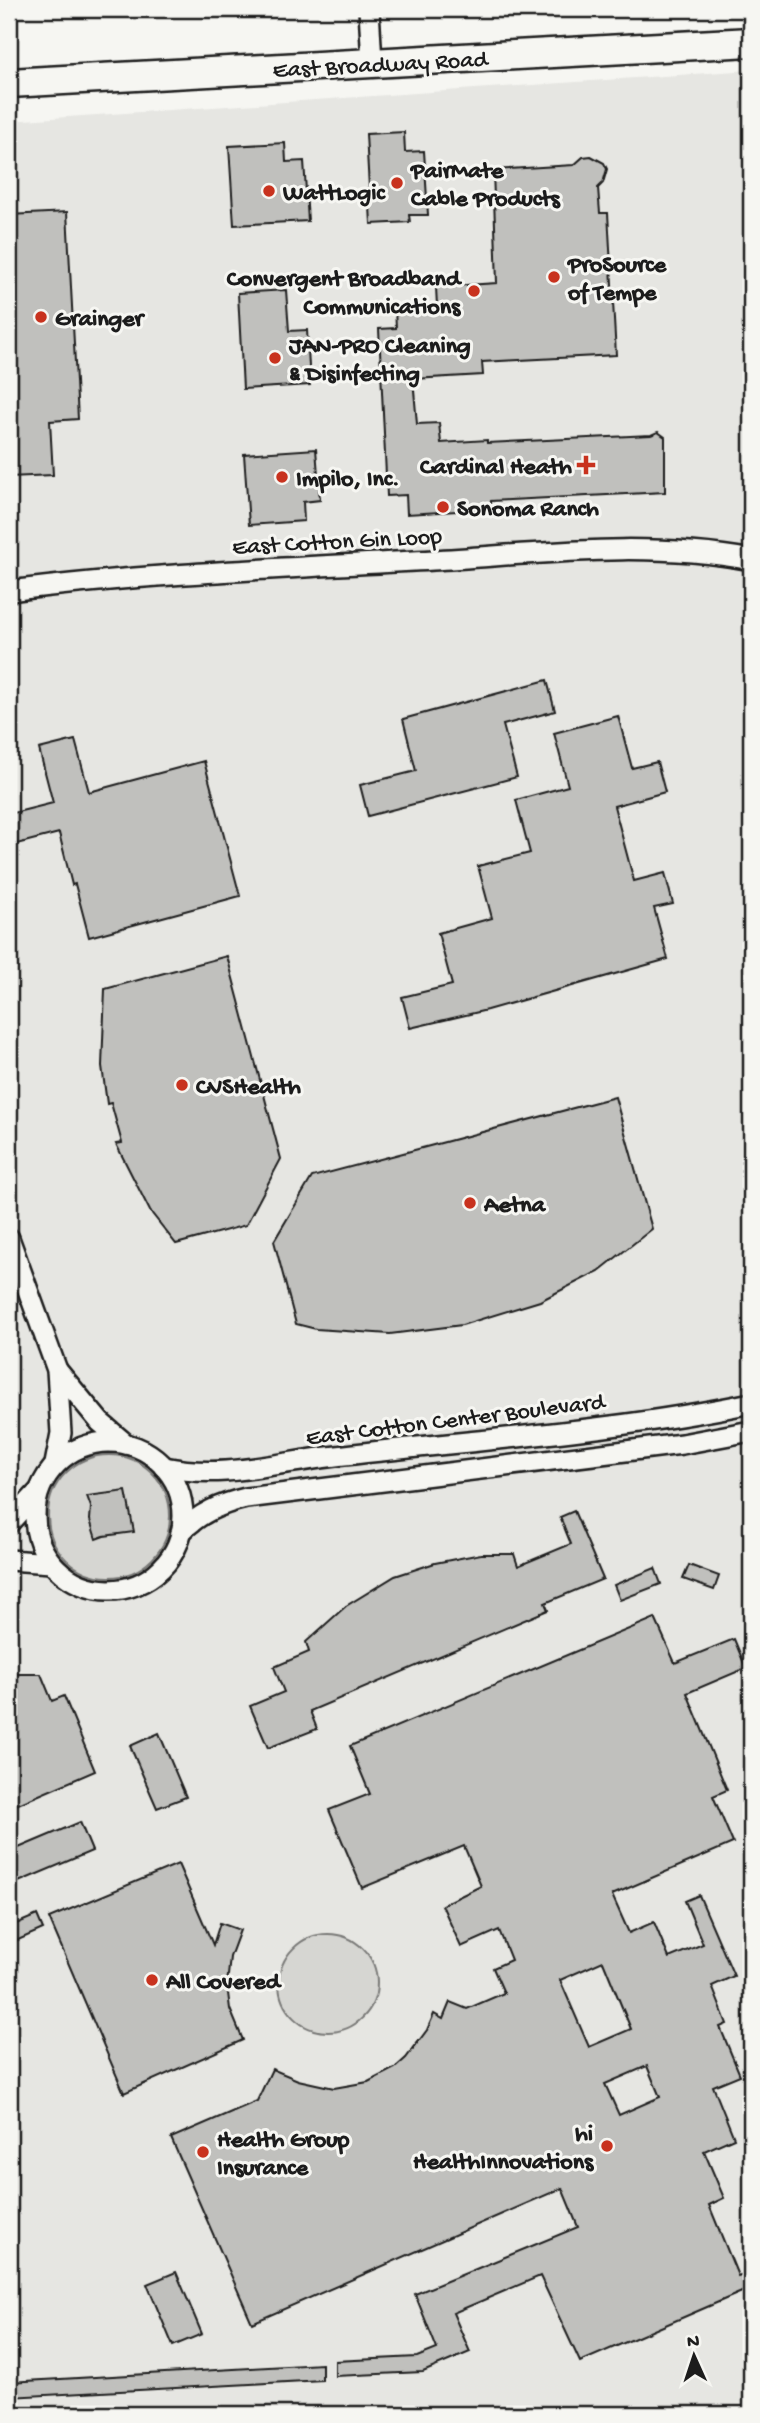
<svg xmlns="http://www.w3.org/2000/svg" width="760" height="2423" font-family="'Gochi Hand',sans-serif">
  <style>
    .built { fill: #e6e6e2 }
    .green { fill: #d6d6d2; stroke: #797977; stroke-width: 2 }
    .building { fill: #c0c0bd; stroke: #1c1c1c; stroke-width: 2; fill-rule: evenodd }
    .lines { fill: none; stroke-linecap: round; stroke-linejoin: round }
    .street-casing { stroke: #1c1c1c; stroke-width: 24 }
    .secondary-casing { stroke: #1c1c1c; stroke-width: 33 }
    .street { stroke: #f6f6f2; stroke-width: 19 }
    .secondary { stroke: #f6f6f2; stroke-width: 28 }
    .poi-dot { fill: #c8321e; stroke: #f6f6f2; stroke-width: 2.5 }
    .labels { text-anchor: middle; stroke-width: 6; stroke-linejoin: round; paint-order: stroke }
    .street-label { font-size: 24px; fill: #1c1c1c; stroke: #f6f6f2 }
    .poi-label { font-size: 24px; font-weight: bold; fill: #1c1c1c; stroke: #f6f6f2; text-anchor: start }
  </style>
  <rect width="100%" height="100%" fill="#f6f6f2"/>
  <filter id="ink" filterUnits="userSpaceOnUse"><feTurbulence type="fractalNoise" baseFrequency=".0143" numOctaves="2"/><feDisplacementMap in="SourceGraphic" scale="14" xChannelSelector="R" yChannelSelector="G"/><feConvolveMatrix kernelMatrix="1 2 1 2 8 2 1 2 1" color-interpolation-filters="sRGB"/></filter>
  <g filter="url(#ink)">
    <path class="built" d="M 751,70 L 751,2403 L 564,2414 L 9,2414 L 9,121 Z"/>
    <g class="green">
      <circle cx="109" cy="1516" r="61"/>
      <circle cx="328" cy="1983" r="49"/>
    </g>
    <g class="building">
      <path d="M 404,132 L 405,152 L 424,151 L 428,215 L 409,215 L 410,222 L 371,224 L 366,134 Z"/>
      <path d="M 285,143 L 286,162 L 304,161 L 308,221 L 234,225 L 229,146 Z"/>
      <path d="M 591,156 L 604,163 L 607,169 L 603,183 L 598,188 L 600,213 L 608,213 L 616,355 L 482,362 L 483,375 L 413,379 L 417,424 L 439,423 L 441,443 L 487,440 L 487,443 L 651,435 L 658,432 L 665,437 L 665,492 L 491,501 L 491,509 L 407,514 L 406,495 L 387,496 L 379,329 L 396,328 L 395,309 L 437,306 L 436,287 L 497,283 L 493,170 L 574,165 L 583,157 Z"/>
      <path d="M 67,212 L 78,419 L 50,421 L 53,475 L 9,477 L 9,215 Z"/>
      <path d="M 286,290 L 289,331 L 307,330 L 310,385 L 243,389 L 238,293 Z"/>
      <path d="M 316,449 L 320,500 L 303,502 L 304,521 L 249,525 L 244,454 Z"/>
      <path d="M 547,680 L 555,711 L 503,725 L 517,777 L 368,816 L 360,785 L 416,771 L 403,719 Z"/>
      <path d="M 618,716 L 632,768 L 657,762 L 665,792 L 614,806 L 634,881 L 665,873 L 673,904 L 654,908 L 668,959 L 487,1010 L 410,1028 L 402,997 L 452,985 L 438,933 L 492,918 L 478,866 L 530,853 L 516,800 L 568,786 L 554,733 Z"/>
      <path d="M 75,740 L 89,792 L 204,761 L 240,896 L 89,937 L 75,884 L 72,885 L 59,833 L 9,846 L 9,814 L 53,803 L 39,749 Z"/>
      <path d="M 227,956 L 281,1159 L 246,1225 L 176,1244 L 150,1211 L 116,1144 L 122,1143 L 111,1103 L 107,1104 L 102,1066 L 105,989 Z"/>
      <path d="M 615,1097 L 652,1229 L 599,1271 L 540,1301 L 462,1325 L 390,1334 L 316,1329 L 296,1324 L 274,1241 L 312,1177 Z"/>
      <path d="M 126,1491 L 134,1532 L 104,1536 L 96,1539 L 90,1520 L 91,1507 L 87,1496 Z"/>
      <path d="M 574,1511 L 603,1579 L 545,1603 L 548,1610 L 310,1711 L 317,1729 L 268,1748 L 250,1706 L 284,1692 L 274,1667 L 309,1652 L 306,1642 L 346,1606 L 395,1576 L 435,1563 L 481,1554 L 514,1554 L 518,1566 L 571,1544 L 560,1517 Z"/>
      <path d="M 689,1565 L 719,1576 L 714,1590 L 683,1579 Z"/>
      <path d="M 655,1568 L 661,1584 L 620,1600 L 614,1585 Z"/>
      <path d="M 655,1618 L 675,1663 L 734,1639 L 746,1668 L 687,1693 L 727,1790 L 713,1796 L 733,1843 L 612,1895 L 629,1933 L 654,1922 L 669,1958 L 703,1944 L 685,1901 L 699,1895 L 734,1976 L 712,1986 L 727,2024 L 720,2027 L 740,2075 L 713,2086 L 734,2138 L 704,2151 L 724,2198 L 709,2205 L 738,2276 L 751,2271 L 751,2288 L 580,2362 L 540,2276 L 453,2313 L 470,2352 L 423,2372 L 335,2376 L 335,2361 L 417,2357 L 437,2349 L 415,2294 L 578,2227 L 562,2188 L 252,2323 L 171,2138 L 257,2101 L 272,2069 L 298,2080 L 334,2088 L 368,2082 L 395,2068 L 406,2058 L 427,2030 L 434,2014 L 443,2019 L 450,2002 L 467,2009 L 504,1993 L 493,1968 L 511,1960 L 499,1930 L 461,1947 L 442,1905 L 481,1886 L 464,1846 L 362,1888 L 329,1810 L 370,1794 L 350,1746 ZM 603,1961 L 631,2029 L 589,2047 L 560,1980 ZM 647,2066 L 660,2097 L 619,2115 L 605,2084 Z"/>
      <path d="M 9,1674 L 41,1674 L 52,1701 L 64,1696 L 95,1771 L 9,1808 Z"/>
      <path d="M 159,1733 L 186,1797 L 157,1808 L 130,1746 Z"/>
      <path d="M 80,1822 L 92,1851 L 9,1886 L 9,1852 Z"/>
      <path d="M 178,1864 L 213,1945 L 220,1923 L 240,1930 L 230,1957 L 227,1985 L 230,2009 L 243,2040 L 124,2093 L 49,1918 Z"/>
      <path d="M 37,1915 L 43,1929 L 9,1944 L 9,1927 Z"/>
      <path d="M 176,2272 L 202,2334 L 173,2346 L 147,2284 Z"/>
      <path d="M 322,2364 L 322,2380 L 9,2397 L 9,2382 Z"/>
    </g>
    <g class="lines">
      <defs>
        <g id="street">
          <path d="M 369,9 L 372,63"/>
          <path d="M 9,591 C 150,573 291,568 433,560 C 539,554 646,540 751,560"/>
          <path d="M 9,1238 L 57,1370 L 61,1433 L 55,1464"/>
          <path d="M 57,1370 L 100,1422 L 126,1444"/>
          <circle cx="109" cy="1516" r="74"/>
          <path d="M 164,1467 C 222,1479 270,1464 328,1457 C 469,1440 612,1432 751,1403"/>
          <path d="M 9,1523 L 37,1493"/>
          <path d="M 181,1532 C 200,1513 220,1504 246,1498 L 682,1444 L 751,1431"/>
          <path d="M 9,1560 L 51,1563"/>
        </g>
        <path id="secondary" d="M 9,83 L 751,42"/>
      </defs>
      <use href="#street" class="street-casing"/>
      <use href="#secondary" class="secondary-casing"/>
      <use href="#street" class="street"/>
      <use href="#secondary" class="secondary"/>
    </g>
  </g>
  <g class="poi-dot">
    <circle cx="397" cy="183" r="7"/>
    <circle cx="269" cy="191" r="7"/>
    <circle cx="554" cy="277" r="7"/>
    <circle cx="474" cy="291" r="7"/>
    <circle cx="41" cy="317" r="7"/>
    <circle cx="275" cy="358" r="7"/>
    <path d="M582.5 454.5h7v7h7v7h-7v7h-7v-7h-7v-7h7z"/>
    <circle cx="282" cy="477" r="7"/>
    <circle cx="443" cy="507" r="7"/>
    <circle cx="182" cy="1085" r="7"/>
    <circle cx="470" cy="1203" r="7"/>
    <circle cx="152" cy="1980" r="7"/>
    <circle cx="607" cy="2146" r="7"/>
    <circle cx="203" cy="2152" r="7"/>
  </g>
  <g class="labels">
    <g class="street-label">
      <text transform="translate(380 63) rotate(-3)" y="8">East Broadway Road</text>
      <text transform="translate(337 540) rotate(-3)" y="8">East Cotton Gin Loop</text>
      <text transform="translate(455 1418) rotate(-7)" y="8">East Cotton Center Boulevard</text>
    </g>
    <g class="poi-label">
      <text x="411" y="177">PairMate<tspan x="411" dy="28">Cable Products</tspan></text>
      <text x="283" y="199">WattLogic</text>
      <text x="568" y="271">ProSource<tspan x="568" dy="28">of Tempe</tspan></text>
      <text x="460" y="285" text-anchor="end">Convergent Broadband<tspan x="460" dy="28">Communications</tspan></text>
      <text x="55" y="325">Grainger</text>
      <text x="289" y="352">JAN-PRO Cleaning<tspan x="289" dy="28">&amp; Disinfecting</tspan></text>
      <text x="572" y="473" text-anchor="end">Cardinal Heath</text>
      <text x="296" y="485">Impilo, Inc.</text>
      <text x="457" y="515">Sonoma Ranch</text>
      <text x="196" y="1093">CVSHealth</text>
      <text x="484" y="1211">Aetna</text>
      <text x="166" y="1988">All Covered</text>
      <text x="593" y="2140" text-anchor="end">hi<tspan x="593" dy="28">HealthInnovations</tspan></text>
      <text x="217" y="2146">Health Group<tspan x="217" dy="28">Insurance</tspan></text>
    </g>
  </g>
  <rect width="760" height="2423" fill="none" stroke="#f6f6f2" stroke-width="35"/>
  <rect x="18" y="18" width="725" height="2388" fill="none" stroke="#1c1c1c" stroke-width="2.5" filter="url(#ink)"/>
  <g transform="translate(694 2356) rotate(357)" stroke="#f6f6f2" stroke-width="5" paint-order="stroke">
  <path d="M0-5L12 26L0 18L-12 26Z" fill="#1c1c1c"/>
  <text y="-10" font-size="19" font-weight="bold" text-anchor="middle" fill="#1c1c1c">N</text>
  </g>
</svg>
